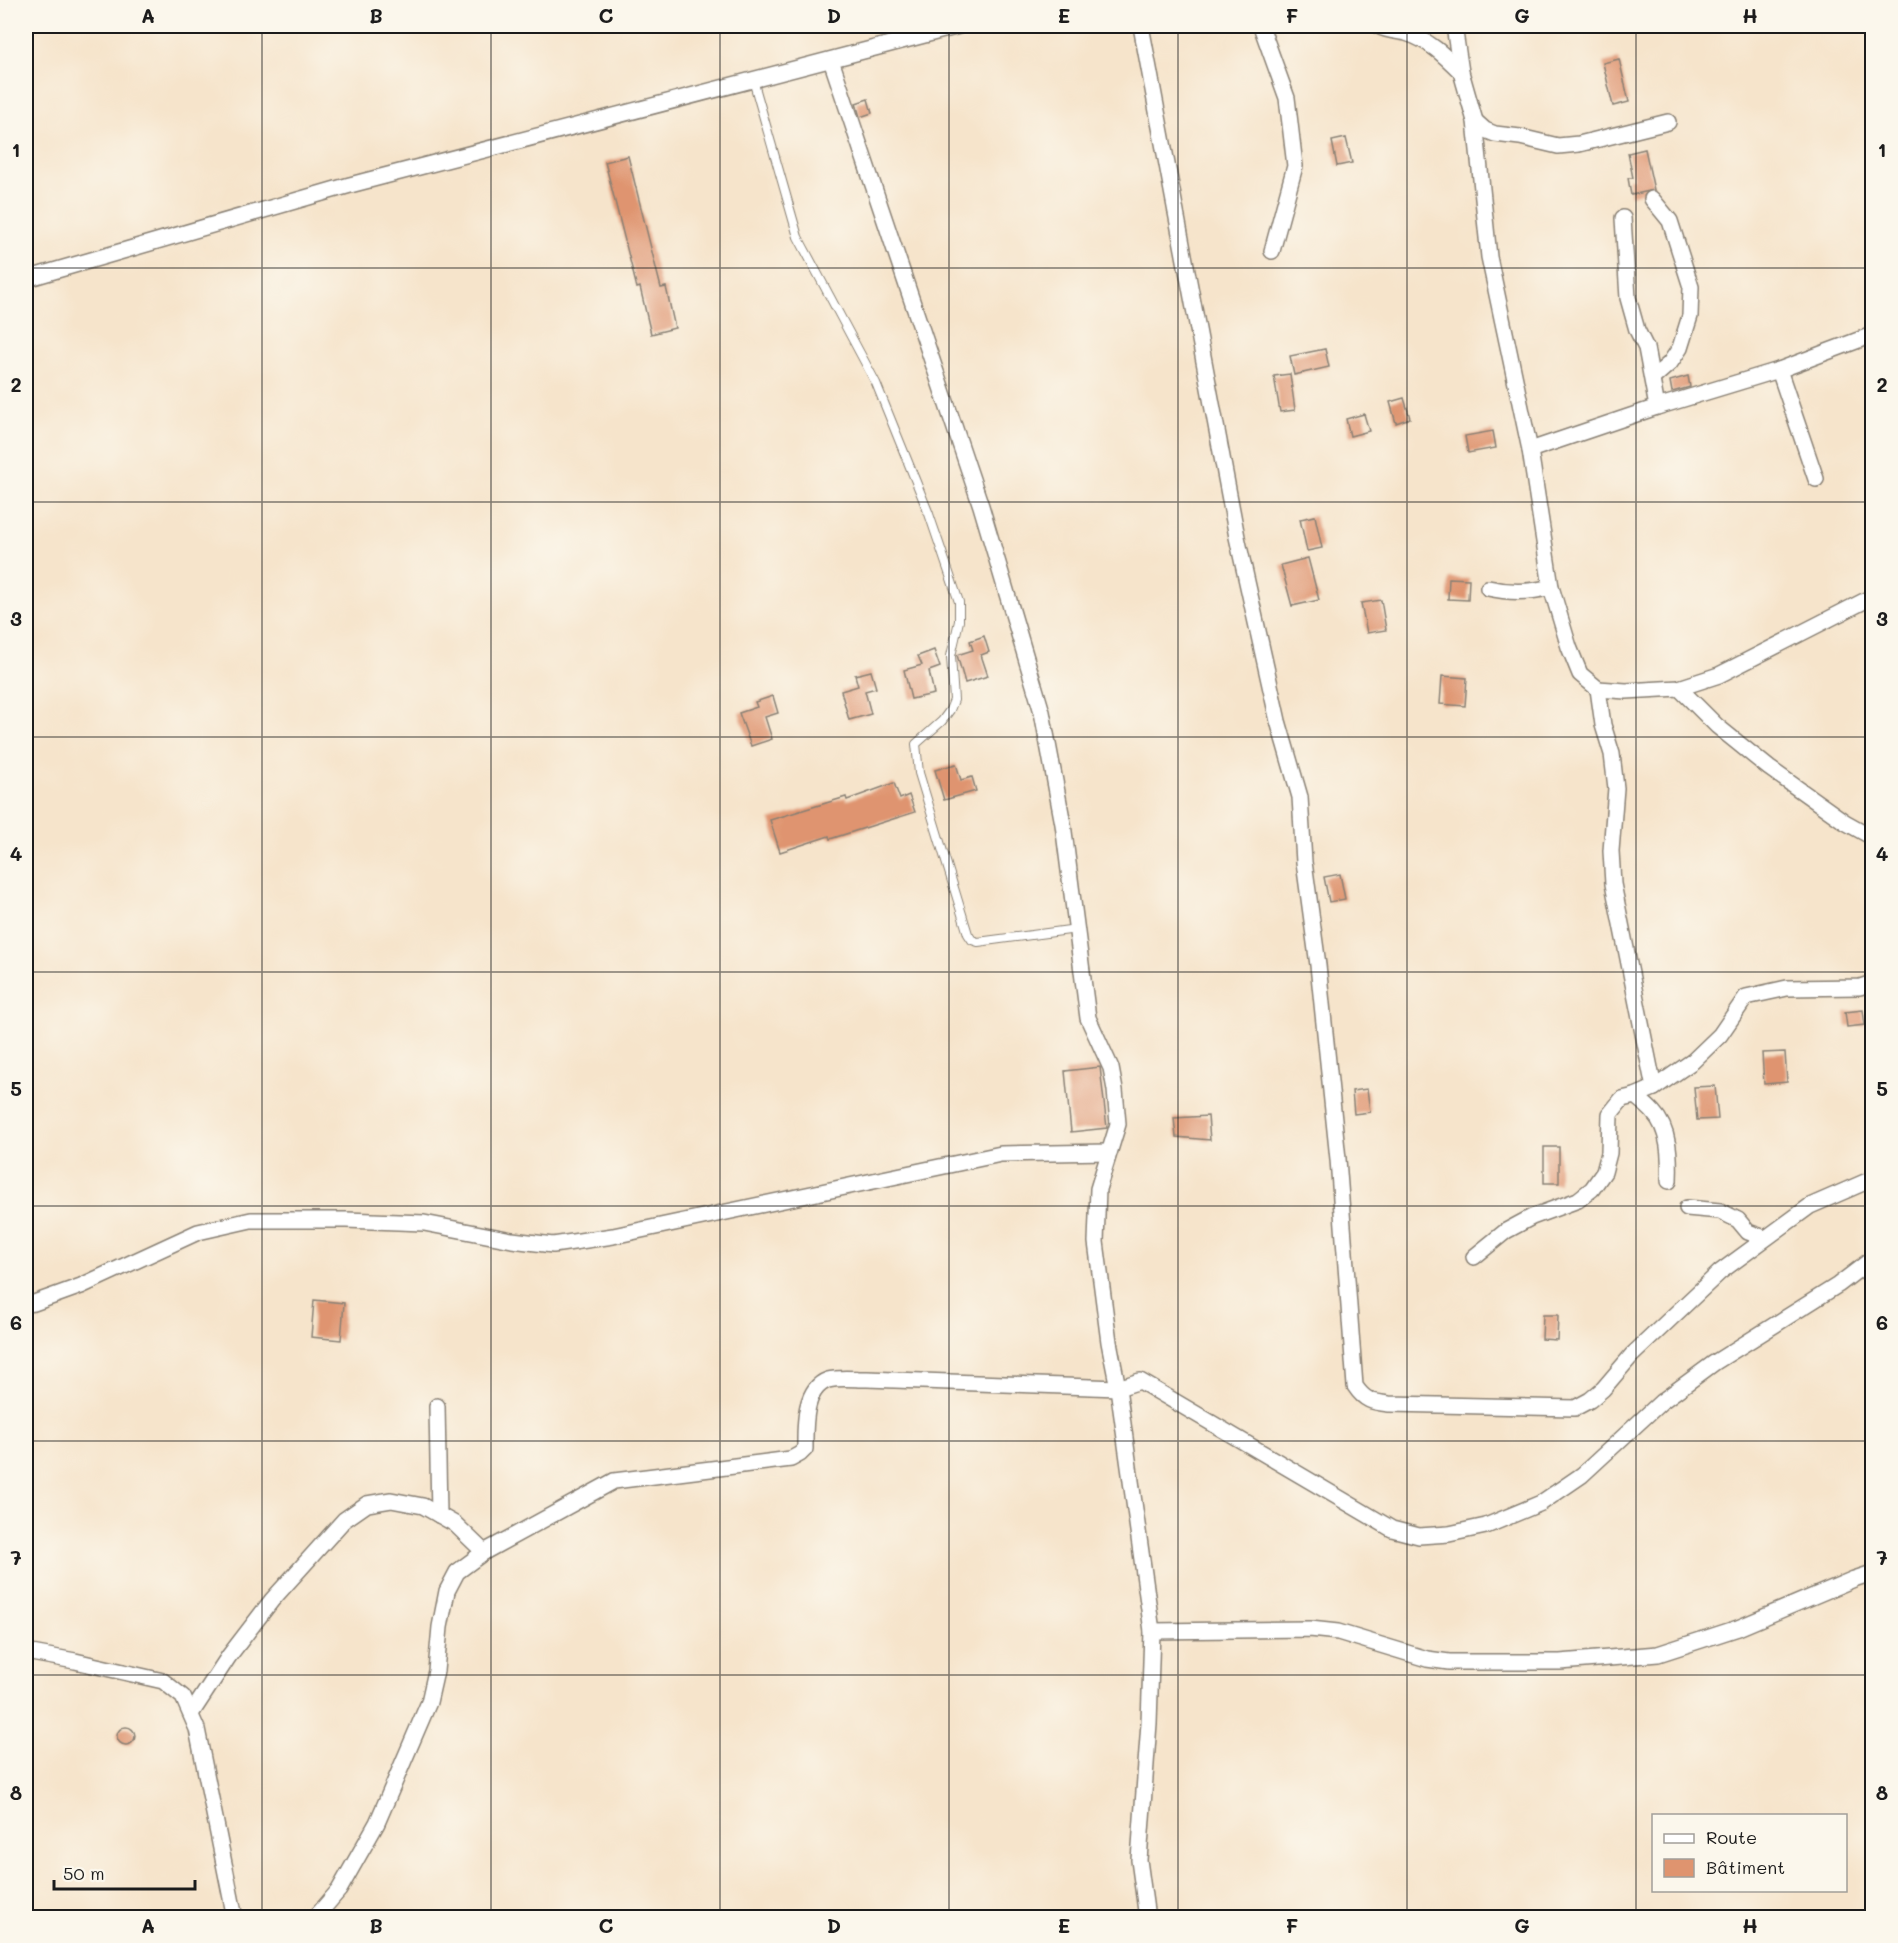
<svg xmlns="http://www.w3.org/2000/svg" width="1898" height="1943" font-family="Mali,sans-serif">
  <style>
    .building { fill: #df946f }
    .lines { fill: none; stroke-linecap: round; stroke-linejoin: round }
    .service-casing { stroke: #898074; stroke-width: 10 }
    .minor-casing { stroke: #898074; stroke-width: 18 }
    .service { stroke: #fff; stroke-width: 8 }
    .minor { stroke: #fff; stroke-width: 15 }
    .grid { fill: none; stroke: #1c1c1c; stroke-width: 1.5; stroke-opacity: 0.55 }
    .neatline { fill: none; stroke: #1c1c1c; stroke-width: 2 }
    .grid-label { font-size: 20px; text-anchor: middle; font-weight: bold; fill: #1c1c1c }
  </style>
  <rect width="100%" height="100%" fill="#fbf7ec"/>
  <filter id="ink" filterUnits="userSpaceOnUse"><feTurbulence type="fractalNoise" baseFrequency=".0167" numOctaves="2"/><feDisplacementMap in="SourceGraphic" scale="12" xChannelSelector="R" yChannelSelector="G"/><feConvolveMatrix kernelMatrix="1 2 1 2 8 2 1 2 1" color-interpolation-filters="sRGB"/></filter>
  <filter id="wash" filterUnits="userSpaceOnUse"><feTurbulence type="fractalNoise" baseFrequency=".008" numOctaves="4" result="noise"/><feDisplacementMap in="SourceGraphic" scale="24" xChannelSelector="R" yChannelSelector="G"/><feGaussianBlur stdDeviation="1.35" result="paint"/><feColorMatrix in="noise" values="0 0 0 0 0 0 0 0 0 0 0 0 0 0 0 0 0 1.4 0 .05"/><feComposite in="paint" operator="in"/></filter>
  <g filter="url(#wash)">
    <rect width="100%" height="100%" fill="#f6e4cb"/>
    <g id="blocks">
      <g class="building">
        <path d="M 1619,59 L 1629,102 L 1613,106 L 1603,63 Z"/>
        <path d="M 868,99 L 872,113 L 860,117 L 856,103 Z"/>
        <path d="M 1346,138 L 1352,163 L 1337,166 L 1332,141 Z"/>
        <path d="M 1645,149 L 1654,190 L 1631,195 L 1628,178 L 1633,178 L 1628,153 Z"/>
        <path d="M 628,156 L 661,288 L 666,287 L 675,328 L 651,334 L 640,287 L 637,288 L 605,162 Z"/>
        <path d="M 1325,349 L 1329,367 L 1294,375 L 1290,356 Z"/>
        <path d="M 1290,374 L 1295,410 L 1280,412 L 1274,376 Z"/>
        <path d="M 1688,376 L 1690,387 L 1672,392 L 1670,381 Z"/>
        <path d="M 1404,398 L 1410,418 L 1396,423 L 1390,402 Z"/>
        <path d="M 1364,414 L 1369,431 L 1350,436 L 1346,419 Z"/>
        <path d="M 1493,431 L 1496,448 L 1468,453 L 1465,436 Z"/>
        <path d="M 1315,516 L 1322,548 L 1307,551 L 1300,519 Z"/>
        <path d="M 1308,558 L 1319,600 L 1292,606 L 1281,565 Z"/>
        <path d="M 1449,578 L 1469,579 L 1468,600 L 1448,599 Z"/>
        <path d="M 1381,600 L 1386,630 L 1367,633 L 1361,603 Z"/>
        <path d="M 984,636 L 989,652 L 981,655 L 988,676 L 965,683 L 957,655 L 973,650 L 970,641 Z"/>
        <path d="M 934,650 L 940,667 L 929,671 L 934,694 L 911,699 L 904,670 L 922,665 L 918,656 Z"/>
        <path d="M 871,671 L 876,688 L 865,691 L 871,714 L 849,720 L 841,691 L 858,686 L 855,675 Z"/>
        <path d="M 1442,676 L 1467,678 L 1465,706 L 1440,704 Z"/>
        <path d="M 773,696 L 778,713 L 765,717 L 772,739 L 751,746 L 739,713 L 757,707 L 755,702 Z"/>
        <path d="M 956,764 L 961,780 L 972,777 L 976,791 L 944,800 L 935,770 Z"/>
        <path d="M 894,783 L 900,799 L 909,795 L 915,812 L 830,839 L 829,836 L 780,852 L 770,820 L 846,797 L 847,800 Z"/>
        <path d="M 1340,874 L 1345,899 L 1329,902 L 1324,877 Z"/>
        <path d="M 1863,1010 L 1865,1025 L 1847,1027 L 1845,1012 Z"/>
        <path d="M 1785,1052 L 1787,1082 L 1764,1084 L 1762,1053 Z"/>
        <path d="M 1100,1067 L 1107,1128 L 1071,1132 L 1065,1071 Z"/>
        <path d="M 1715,1086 L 1718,1119 L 1697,1120 L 1694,1087 Z"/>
        <path d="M 1367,1089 L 1370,1112 L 1354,1114 L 1352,1091 Z"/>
        <path d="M 1208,1116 L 1210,1140 L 1176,1137 L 1174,1118 Z"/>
        <rect x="1544" y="1147" width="15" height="36"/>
        <path d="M 314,1300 L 344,1303 L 341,1340 L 311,1337 Z"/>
        <path d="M 1543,1315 L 1558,1315 L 1557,1340 L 1542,1339 Z"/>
        <circle cx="126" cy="1736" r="9"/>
      </g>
    </g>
  </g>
  <g filter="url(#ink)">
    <use href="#blocks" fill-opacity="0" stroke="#898074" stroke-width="1.5"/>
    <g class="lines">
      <defs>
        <path id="service" d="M 753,80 L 798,237 L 876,383 L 929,514 L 959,602 L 959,621 L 951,656 L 954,700 L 950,710 L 942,721 L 916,744 L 919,773 L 968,934 L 972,940 L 978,942 L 1077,929"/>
        <g id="minor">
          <path d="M 1141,26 L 1237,537 L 1278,721 L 1300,797 L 1304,862 L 1318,965 L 1338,1159 L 1355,1386 C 1365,1401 1372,1402 1389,1404 L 1575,1408 L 1590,1400 L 1603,1389 L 1632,1355 L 1720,1272 L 1810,1206 L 1872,1179"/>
          <path d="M 1261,26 L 1287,98 L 1295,166 L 1272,251"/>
          <path d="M 1378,26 C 1387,31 1396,31 1406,33 C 1429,40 1445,56 1461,72"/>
          <path d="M 1454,26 L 1461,72 L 1475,121 L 1489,257 L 1530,450 L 1551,587 L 1569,647 L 1580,674 L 1598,689 L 1603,725 L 1612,754 L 1616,788 L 1611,851 L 1613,884 L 1654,1088"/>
          <path d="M 831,60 L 981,506 L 1042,712 L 1063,824 L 1088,1018 L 1111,1068 L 1115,1090 L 1118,1124 L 1098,1189 L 1096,1242 L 1109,1342 L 1118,1388 L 1152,1631 L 1149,1723 L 1139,1860 L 1147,1918"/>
          <path d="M 1475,121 L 1485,130 L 1495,134 L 1520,137 L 1558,146 L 1579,144 L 1668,122"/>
          <path d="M 1652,199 L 1670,221 L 1691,287 L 1690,316 L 1680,348 L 1670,363 L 1653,378"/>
          <path d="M 1623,218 L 1628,298 L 1637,330 L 1646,348 L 1657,407"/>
          <path d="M 26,279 L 350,185 L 959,26"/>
          <path d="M 1779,370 L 1816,479"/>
          <path d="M 1530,450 L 1657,407 L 1779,370 L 1872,335"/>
          <path d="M 1488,588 C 1510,593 1529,593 1551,587"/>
          <path d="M 1679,688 L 1717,726 L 1769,768 L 1845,822 L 1872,837"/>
          <path d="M 1598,689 L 1626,691 L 1679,688 L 1719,675 L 1872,597"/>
          <path d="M 1635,1096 C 1641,1101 1648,1106 1653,1112 C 1670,1130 1670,1158 1669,1181"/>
          <path d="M 1687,1208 L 1720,1211 L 1738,1220 L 1748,1232 L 1765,1238"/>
          <path d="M 1474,1257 L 1506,1231 L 1532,1217 L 1578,1200 L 1592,1189 L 1604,1172 L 1609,1153 L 1610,1114 L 1622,1099 L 1635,1096 L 1654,1088 L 1693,1061 L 1720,1035 L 1746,997 L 1787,988 L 1860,987 L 1872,983"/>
          <path d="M 26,1304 L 34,1303 L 81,1286 L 198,1232 L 251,1220 L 346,1220 L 424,1223 L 512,1240 L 553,1245 L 613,1236 L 1001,1154 L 1109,1152"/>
          <path d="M 437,1406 L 439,1515"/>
          <path d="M 1152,1631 L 1310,1629 L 1338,1632 L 1427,1659 L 1449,1662 L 1560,1662 L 1658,1654 L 1738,1628 L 1854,1579 L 1872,1573"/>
          <path d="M 26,1652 L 75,1661 L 163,1681 L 183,1697 L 197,1729 L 235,1918"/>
          <path d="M 191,1714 L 229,1656 L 272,1600 L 344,1520 L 367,1504 L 391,1500 L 423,1506 L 455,1524 L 484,1552"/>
          <path d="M 315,1918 L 339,1890 L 377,1823 L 429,1702 L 436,1671 L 440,1627 L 447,1591 L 457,1572 L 484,1552 L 614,1481 L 791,1459 L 800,1454 L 805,1449 C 805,1428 803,1389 828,1380 C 839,1377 855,1379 867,1379 L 1118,1388 L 1140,1381 L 1392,1529 L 1419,1536 L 1449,1534 L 1486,1526 L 1541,1503 L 1582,1475 L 1661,1402 L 1714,1363 L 1838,1285 L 1872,1259"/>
        </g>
      </defs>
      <use href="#service" class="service-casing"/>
      <use href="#minor" class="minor-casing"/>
      <use href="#service" class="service"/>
      <use href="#minor" class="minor"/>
    </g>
  </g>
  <path class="grid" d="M 262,26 L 262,1918M 491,26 L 491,1918M 720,26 L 720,1918M 949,26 L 949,1918M 1178,26 L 1178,1918M 1407,26 L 1407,1918M 1636,26 L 1636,1918M 26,268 L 1872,268M 26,502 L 1872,502M 26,737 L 1872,737M 26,972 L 1872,972M 26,1206 L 1872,1206M 26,1441 L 1872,1441M 26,1675 L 1872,1675"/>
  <rect width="1898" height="1943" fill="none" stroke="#fbf7ec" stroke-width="66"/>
  <rect x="1652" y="1814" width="195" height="78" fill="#fbf7ec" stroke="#a29f99" stroke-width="1.5"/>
  <rect x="1664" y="1834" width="30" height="9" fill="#ffffff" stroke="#a29f99" stroke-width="1.5"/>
  <text x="1706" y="1844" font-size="18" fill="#1c1c1c">Route</text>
  <rect x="1664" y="1859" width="30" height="18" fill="#df946f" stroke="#a29f99" stroke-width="1.5"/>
  <text x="1706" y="1874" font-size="18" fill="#1c1c1c">Bâtiment</text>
  <path d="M54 1880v9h141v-9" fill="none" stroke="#1c1c1c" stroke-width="3"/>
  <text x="63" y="1880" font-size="18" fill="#1c1c1c" stroke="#fbf7ec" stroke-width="4.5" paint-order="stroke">50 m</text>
  <rect x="33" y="33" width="1832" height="1877" class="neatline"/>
  <g class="grid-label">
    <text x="148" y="23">A</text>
    <text x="376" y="23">B</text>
    <text x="606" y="23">C</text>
    <text x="834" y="23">D</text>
    <text x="1064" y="23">E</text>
    <text x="1292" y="23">F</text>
    <text x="1522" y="23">G</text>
    <text x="1750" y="23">H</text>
    <text x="16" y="157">1</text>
    <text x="1882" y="157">1</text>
    <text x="16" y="392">2</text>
    <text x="1882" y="392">2</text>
    <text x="16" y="626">3</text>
    <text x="1882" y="626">3</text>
    <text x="16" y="861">4</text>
    <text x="1882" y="861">4</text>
    <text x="16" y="1096">5</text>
    <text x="1882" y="1096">5</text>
    <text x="16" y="1330">6</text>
    <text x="1882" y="1330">6</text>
    <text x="16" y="1565">7</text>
    <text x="1882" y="1565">7</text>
    <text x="16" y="1800">8</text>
    <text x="1882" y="1800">8</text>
    <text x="148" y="1933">A</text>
    <text x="376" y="1933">B</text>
    <text x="606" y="1933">C</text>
    <text x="834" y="1933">D</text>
    <text x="1064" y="1933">E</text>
    <text x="1292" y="1933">F</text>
    <text x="1522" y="1933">G</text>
    <text x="1750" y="1933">H</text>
  </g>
</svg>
